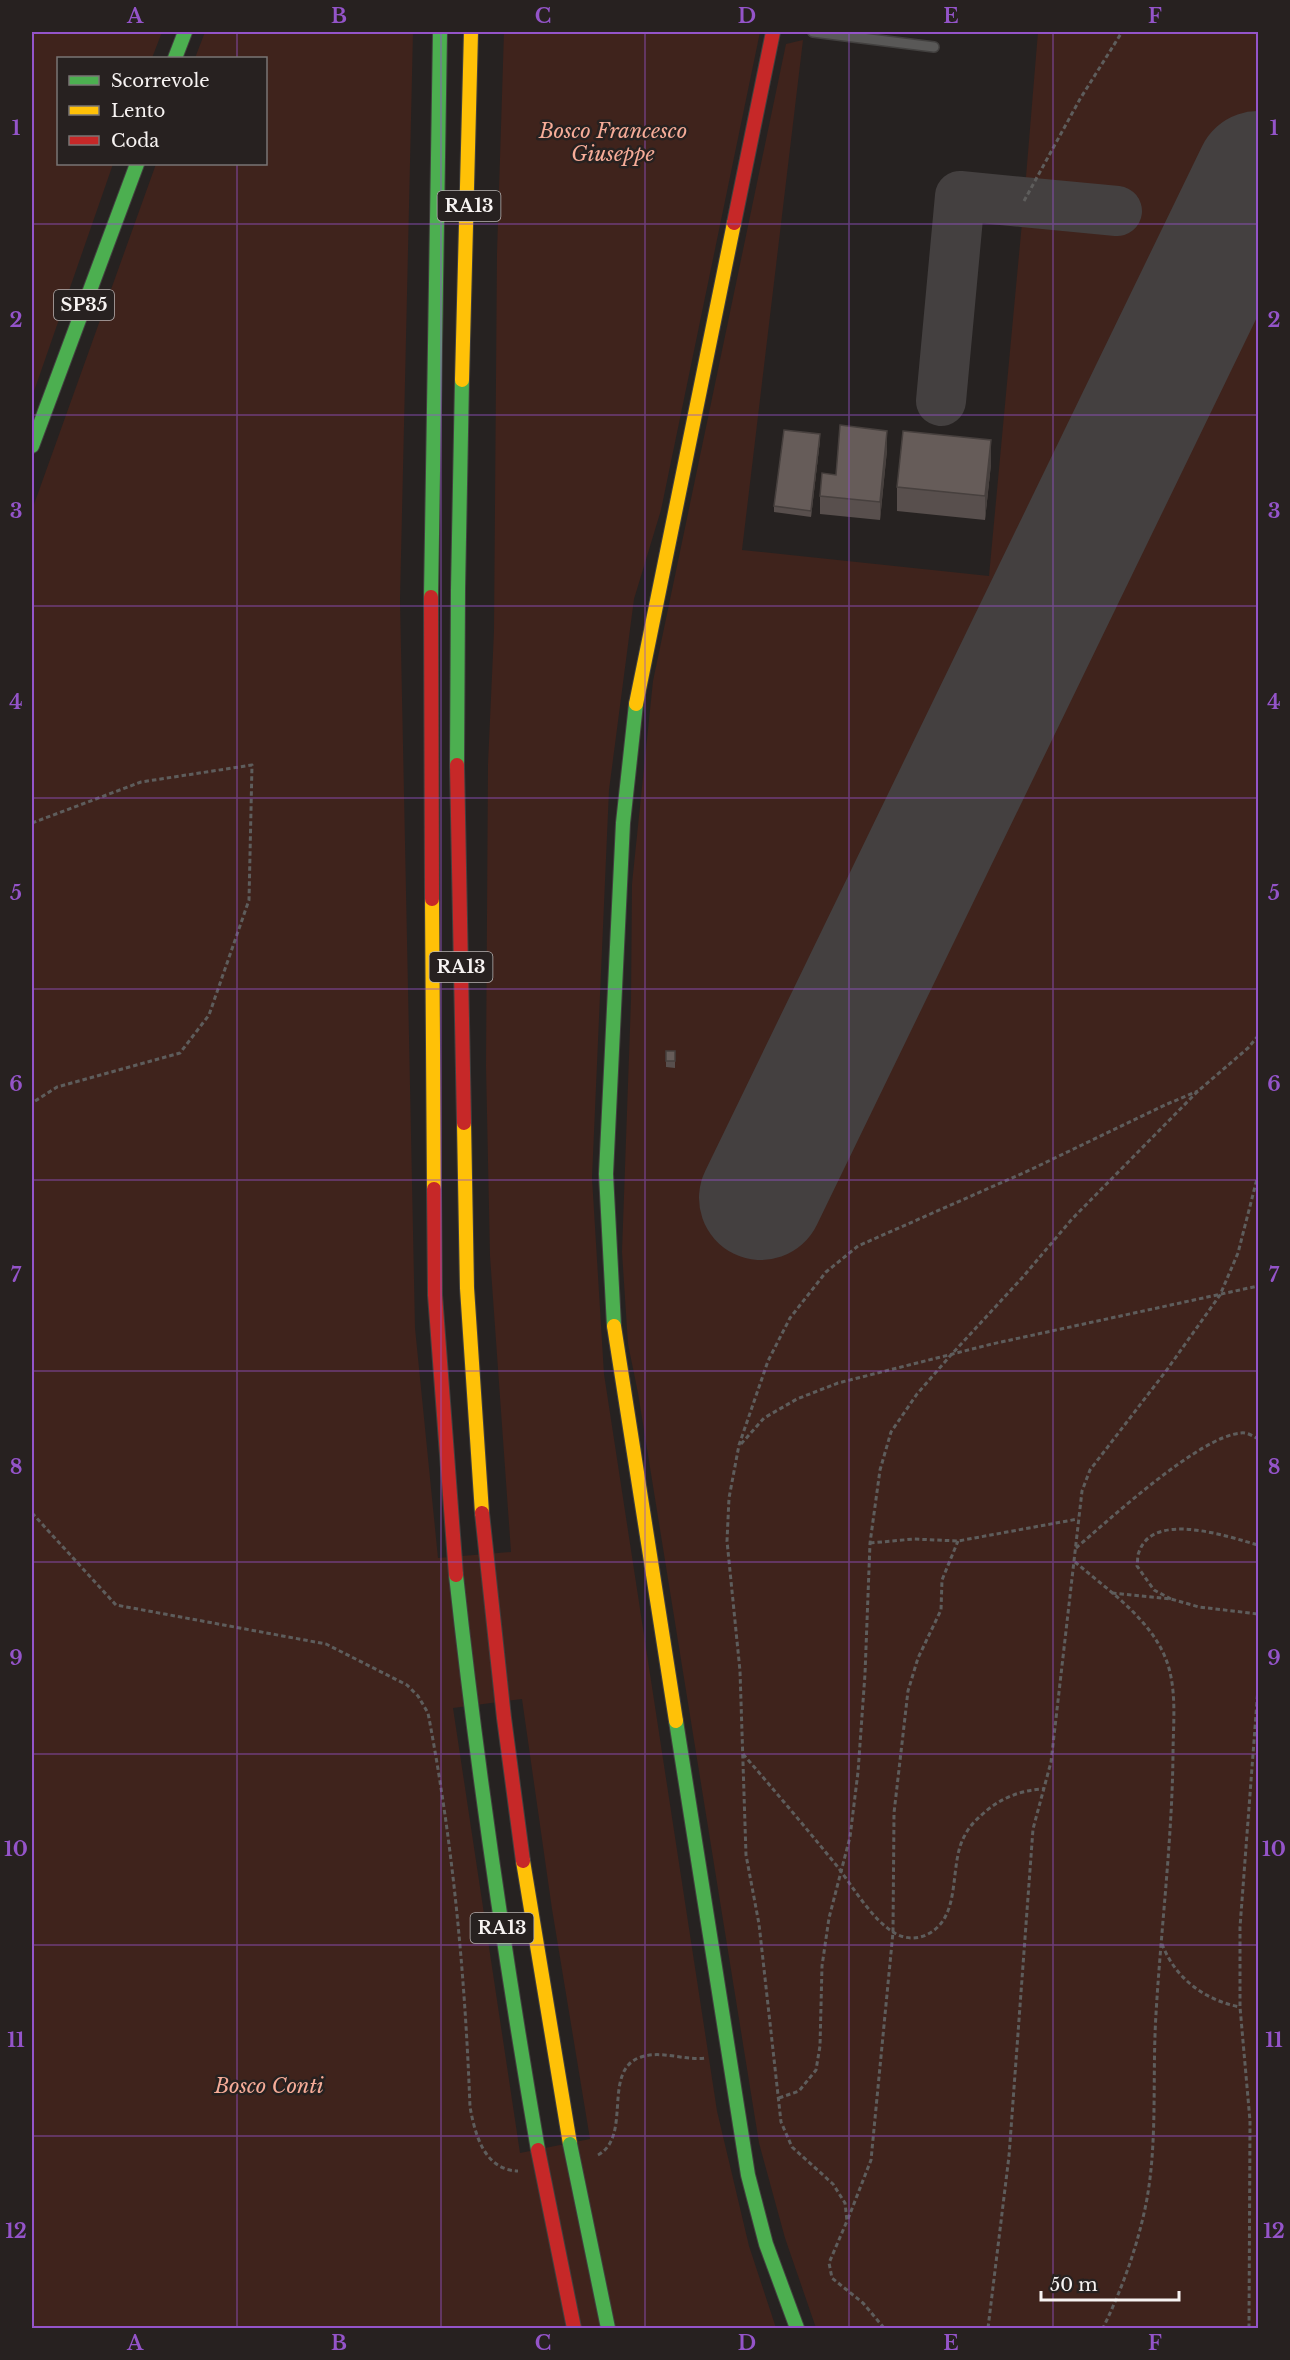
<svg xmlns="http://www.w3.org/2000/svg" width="1290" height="2360" font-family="'Libre Baskerville',serif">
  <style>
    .green { fill: #3f231c; fill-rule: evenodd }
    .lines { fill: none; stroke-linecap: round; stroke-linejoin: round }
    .taxiway { stroke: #444040; stroke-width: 50 }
    .runway { stroke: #444040; stroke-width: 124 }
    .lane-casing { stroke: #42403f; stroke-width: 12 }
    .fast-casing { stroke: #42403f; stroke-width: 16 }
    .slow-casing { stroke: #42403f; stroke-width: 16 }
    .jam-casing { stroke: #42403f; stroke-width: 16 }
    .path { stroke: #5e5d5c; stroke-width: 3; stroke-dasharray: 4.5 3; stroke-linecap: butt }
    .lane { stroke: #595857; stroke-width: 9 }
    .fast { stroke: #4caf50; stroke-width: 14 }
    .slow { stroke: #ffc107; stroke-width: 14 }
    .jam { stroke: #c62828; stroke-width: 14 }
    .fast-bridge-casing { stroke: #42403f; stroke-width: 16; stroke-linecap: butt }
    .jam-bridge-casing { stroke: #42403f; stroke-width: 16; stroke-linecap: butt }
    .fast-bridge { stroke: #4caf50; stroke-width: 14 }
    .jam-bridge { stroke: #c62828; stroke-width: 14 }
    .wall { fill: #584f4d }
    .shaded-wall { fill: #47403e }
    .building { fill: #665c59; stroke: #47403e; stroke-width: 1.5 }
    .grid { fill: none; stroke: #9454c9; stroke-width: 1.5; stroke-opacity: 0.55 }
    .labels { text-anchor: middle; stroke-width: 5; stroke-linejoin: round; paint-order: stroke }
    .shield { fill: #272120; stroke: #b9b4b3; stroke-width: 1.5 }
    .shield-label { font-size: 18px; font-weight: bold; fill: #f7f3f2 }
    .park-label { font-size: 20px; font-style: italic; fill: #f6ac98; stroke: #272120 }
    .neatline { fill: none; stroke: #9454c9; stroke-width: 2 }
    .grid-label { font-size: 20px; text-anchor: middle; font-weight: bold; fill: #9454c9 }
  </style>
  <rect width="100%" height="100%" fill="#262221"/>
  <g class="green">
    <path d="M 32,32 L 162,32 L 152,58 L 58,58 L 58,164 L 113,164 L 32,397 Z"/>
    <path d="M 205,32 L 413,32 L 400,600 L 415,1328 L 438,1558 L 511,1552 L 490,1256 L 486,1066 L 488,764 L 494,631 L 497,253 L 504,32 L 760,32 L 661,510 L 634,599 L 609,790 L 592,1178 L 604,1374 L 717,2111 L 749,2246 L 776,2328 L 32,2328 L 32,510 L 156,164 L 266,164 L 266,58 L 195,58 ZM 522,1699 L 552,1909 L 590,2139 L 520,2153 L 453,1708 Z"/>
    <path d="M 1038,32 L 1258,32 L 1258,2328 L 816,2328 L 785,2238 L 759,2143 L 638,1393 L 628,1344 L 622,1252 L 631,1000 L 632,884 L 653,681 L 786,44 L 803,40 L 742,550 L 989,576 L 1024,201 Z"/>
  </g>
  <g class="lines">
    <path class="taxiway" d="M 941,401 L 960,196 L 1117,211"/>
    <path class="runway" d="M 761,1198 L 1258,173"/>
    <defs>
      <path id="lane" d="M 813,32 L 934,47"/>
      <g id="fast">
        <path d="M 175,58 L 185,32"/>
        <path d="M 32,446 L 137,164"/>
        <path d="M 431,597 L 440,32"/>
        <path d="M 457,765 L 458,590 L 462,380"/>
        <path d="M 614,1326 L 606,1174 L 623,823 L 636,704"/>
        <path d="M 456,1575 C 477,1768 505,1959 538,2150"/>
        <path d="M 676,1721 L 748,2175 L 766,2244 L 797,2328"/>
      </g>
      <g id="slow">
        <path d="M 462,380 L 471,32"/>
        <path d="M 636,704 L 734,223"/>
        <path d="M 432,899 L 434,1189"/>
        <path d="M 464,1123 L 467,1288 L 482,1513"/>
        <path d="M 614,1326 L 676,1721"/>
        <path d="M 523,1861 L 570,2144"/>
      </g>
      <g id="jam">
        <path d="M 734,223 L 773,32"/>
        <path d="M 431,597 L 432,899"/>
        <path d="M 457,765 L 464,1123"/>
        <path d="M 434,1189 L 435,1295 L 456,1575"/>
        <path d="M 482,1513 L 504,1718 L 523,1861"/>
      </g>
    </defs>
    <use href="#lane" class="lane-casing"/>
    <use href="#fast" class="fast-casing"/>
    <use href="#slow" class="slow-casing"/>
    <use href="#jam" class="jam-casing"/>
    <g class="path">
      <path d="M 1024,201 L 1080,99 L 1122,32"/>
      <path d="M 32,823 L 141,782 L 252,765 L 249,900 L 209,1015 L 180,1053 L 57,1087 L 32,1103"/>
      <path d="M 741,1444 L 764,1418 L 797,1399 L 838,1383 L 992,1344 L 1258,1286"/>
      <path d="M 32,1513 L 116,1605 L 326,1644 L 407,1685 L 418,1696 L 428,1713 C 453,1843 465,1975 470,2107 C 475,2134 484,2170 518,2171"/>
      <path d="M 870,1543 L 914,1539 L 958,1541 L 1078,1519"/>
      <path d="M 1076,1548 C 1110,1519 1200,1436 1241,1433 C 1247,1432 1253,1436 1258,1439"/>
      <path d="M 1075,1562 C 1109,1591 1154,1621 1168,1665 C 1177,1694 1173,1726 1173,1755 C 1172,1842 1161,1928 1156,2014 C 1152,2077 1158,2142 1146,2204 C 1137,2248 1122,2289 1103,2328"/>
      <path d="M 1112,1593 L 1171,1599 L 1199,1607 L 1258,1614"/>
      <path d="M 1171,1599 L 1154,1590 L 1137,1566 C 1138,1562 1137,1556 1139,1552 C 1153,1510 1229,1537 1258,1545"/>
      <path d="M 743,1754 C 775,1791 806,1828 837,1866 C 853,1887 871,1918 893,1932 C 903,1939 917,1940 928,1934 C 963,1916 948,1864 965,1835 C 970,1825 978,1818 986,1811 C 1003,1797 1022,1790 1044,1789"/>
      <path d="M 1162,1944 C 1175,1978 1204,2000 1240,2007"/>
      <path d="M 779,2098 L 799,2091 L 816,2070 L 820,2046 L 822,1966 L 829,1918 L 850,1837 L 858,1772 L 865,1674 L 870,1543 L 880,1470 L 891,1432 L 917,1394 L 950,1356 L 1022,1278 L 1072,1219 L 1198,1091 L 1248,1048 L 1258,1036"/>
      <path d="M 598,2155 C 633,2136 601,2070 641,2057 C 662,2050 685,2061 706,2058"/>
      <path d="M 848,2219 L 871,2160 L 893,1932 L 894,1813 L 908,1691 L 918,1658 L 941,1610 L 942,1580 L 958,1541"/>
      <path d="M 884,2328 L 863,2303 L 832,2278 L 829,2263 L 847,2221 L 845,2203 L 833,2184 L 792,2147 L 781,2122 L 759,1924 L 746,1855 L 740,1671 L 727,1541 L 729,1498 L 739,1445 L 768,1361 L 790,1318 L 826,1272 L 858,1246 L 1030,1170 L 1165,1105 L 1198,1091"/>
      <path d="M 988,2328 L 1009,2156 L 1033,1829 L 1051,1762 L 1082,1491 L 1090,1470 L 1166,1371 L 1220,1295 L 1238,1253 L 1258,1175"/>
      <path d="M 1249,2328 L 1250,2121 L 1240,2007 L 1240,1927 L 1258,1688"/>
    </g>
    <use href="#lane" class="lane"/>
    <use href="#fast" class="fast"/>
    <use href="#slow" class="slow"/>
    <use href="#jam" class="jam"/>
    <defs>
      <path id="fast-bridge" d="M 570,2144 L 608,2328"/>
      <path id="jam-bridge" d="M 538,2150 L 574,2328"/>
    </defs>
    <use href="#fast-bridge" class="fast-bridge-casing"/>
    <use href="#jam-bridge" class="jam-bridge-casing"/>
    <use href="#fast-bridge" class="fast-bridge"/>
    <use href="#jam-bridge" class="jam-bridge"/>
  </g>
  <g class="wall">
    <path d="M 820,440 L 811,517 L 774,512 L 774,506 Z"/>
    <path d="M 887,450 L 880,520 L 820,514 L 820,496 L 836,475 Z"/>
    <path d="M 991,464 L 985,520 L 897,511 L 897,487 Z"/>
    <path d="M 666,1051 L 675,1051 L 675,1068 L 666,1067 Z"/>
  </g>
  <g class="shaded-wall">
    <path d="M 887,431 L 887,450 L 880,520 L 880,502 Z"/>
    <path d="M 820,434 L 820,440 L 811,517 L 811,511 Z"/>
    <path d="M 991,440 L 991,464 L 985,520 L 985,496 Z"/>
  </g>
  <g class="building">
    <path d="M 840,425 L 887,431 L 880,502 L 820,496 L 822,473 L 836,475 Z"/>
    <path d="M 784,430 L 820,434 L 811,511 L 774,506 Z"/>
    <path d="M 903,431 L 991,440 L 985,496 L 897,487 Z"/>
    <rect x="666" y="1051" width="9" height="10"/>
  </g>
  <path class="grid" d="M 237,32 L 237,58M 441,32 L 441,2328M 645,32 L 645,2328M 849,32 L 849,2328M 1053,32 L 1053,2328M 237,164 L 237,2328M 32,224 L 1258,224M 32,415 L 1258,415M 32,606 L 1258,606M 32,798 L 1258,798M 32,989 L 1258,989M 32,1180 L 1258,1180M 32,1371 L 1258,1371M 32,1562 L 1258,1562M 32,1754 L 1258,1754M 32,1945 L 1258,1945M 32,2136 L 1258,2136"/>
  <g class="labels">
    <g class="shield">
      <rect x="437.5" y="191" width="63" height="30" rx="4.5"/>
      <rect x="54" y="290" width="60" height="30" rx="4.5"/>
      <rect x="429.5" y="952" width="63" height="30" rx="4.5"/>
      <rect x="470.5" y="1913" width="63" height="30" rx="4.5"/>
    </g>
    <g class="shield-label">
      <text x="469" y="212">RA13</text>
      <text x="84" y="311">SP35</text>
      <text x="461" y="973">RA13</text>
      <text x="502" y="1934">RA13</text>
    </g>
    <g class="park-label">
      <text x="613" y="138">Bosco Francesco<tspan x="613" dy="23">Giuseppe</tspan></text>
      <text x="269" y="2093">Bosco Conti</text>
    </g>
  </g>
  <rect width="1290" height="2360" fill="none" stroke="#272120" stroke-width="66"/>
  <rect x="57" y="57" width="210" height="108" fill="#272120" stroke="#7a7574" stroke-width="1.5"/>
  <rect x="69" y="76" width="30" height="9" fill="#4caf50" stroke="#7a7574" stroke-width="1.5"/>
  <text x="111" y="87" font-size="18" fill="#f7f3f2">Scorrevole</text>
  <rect x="69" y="106" width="30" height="9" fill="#ffc107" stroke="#7a7574" stroke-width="1.5"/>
  <text x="111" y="117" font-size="18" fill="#f7f3f2">Lento</text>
  <rect x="69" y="136" width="30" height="9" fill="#c62828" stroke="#7a7574" stroke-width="1.5"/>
  <text x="111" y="147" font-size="18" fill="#f7f3f2">Coda</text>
  <path d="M1041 2291v9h138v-9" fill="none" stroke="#f7f3f2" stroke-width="3"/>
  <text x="1050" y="2291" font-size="18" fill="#f7f3f2" stroke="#272120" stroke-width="4.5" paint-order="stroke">50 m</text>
  <rect x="33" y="33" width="1224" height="2294" class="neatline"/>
  <g class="grid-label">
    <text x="135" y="23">A</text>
    <text x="339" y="23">B</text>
    <text x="543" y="23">C</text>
    <text x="747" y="23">D</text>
    <text x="951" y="23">E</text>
    <text x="1155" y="23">F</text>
    <text x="16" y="135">1</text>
    <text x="1274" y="135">1</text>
    <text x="16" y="327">2</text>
    <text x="1274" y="327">2</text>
    <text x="16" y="518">3</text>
    <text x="1274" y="518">3</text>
    <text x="16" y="709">4</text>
    <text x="1274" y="709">4</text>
    <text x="16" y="900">5</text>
    <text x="1274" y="900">5</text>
    <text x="16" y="1091">6</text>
    <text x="1274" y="1091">6</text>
    <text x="16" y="1282">7</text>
    <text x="1274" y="1282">7</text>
    <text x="16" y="1474">8</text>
    <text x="1274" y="1474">8</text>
    <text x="16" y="1665">9</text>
    <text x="1274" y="1665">9</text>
    <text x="16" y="1856">10</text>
    <text x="1274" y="1856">10</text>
    <text x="16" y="2047">11</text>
    <text x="1274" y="2047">11</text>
    <text x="16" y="2238">12</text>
    <text x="1274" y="2238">12</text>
    <text x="135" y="2350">A</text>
    <text x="339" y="2350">B</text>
    <text x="543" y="2350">C</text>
    <text x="747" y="2350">D</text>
    <text x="951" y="2350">E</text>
    <text x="1155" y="2350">F</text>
  </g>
</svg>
